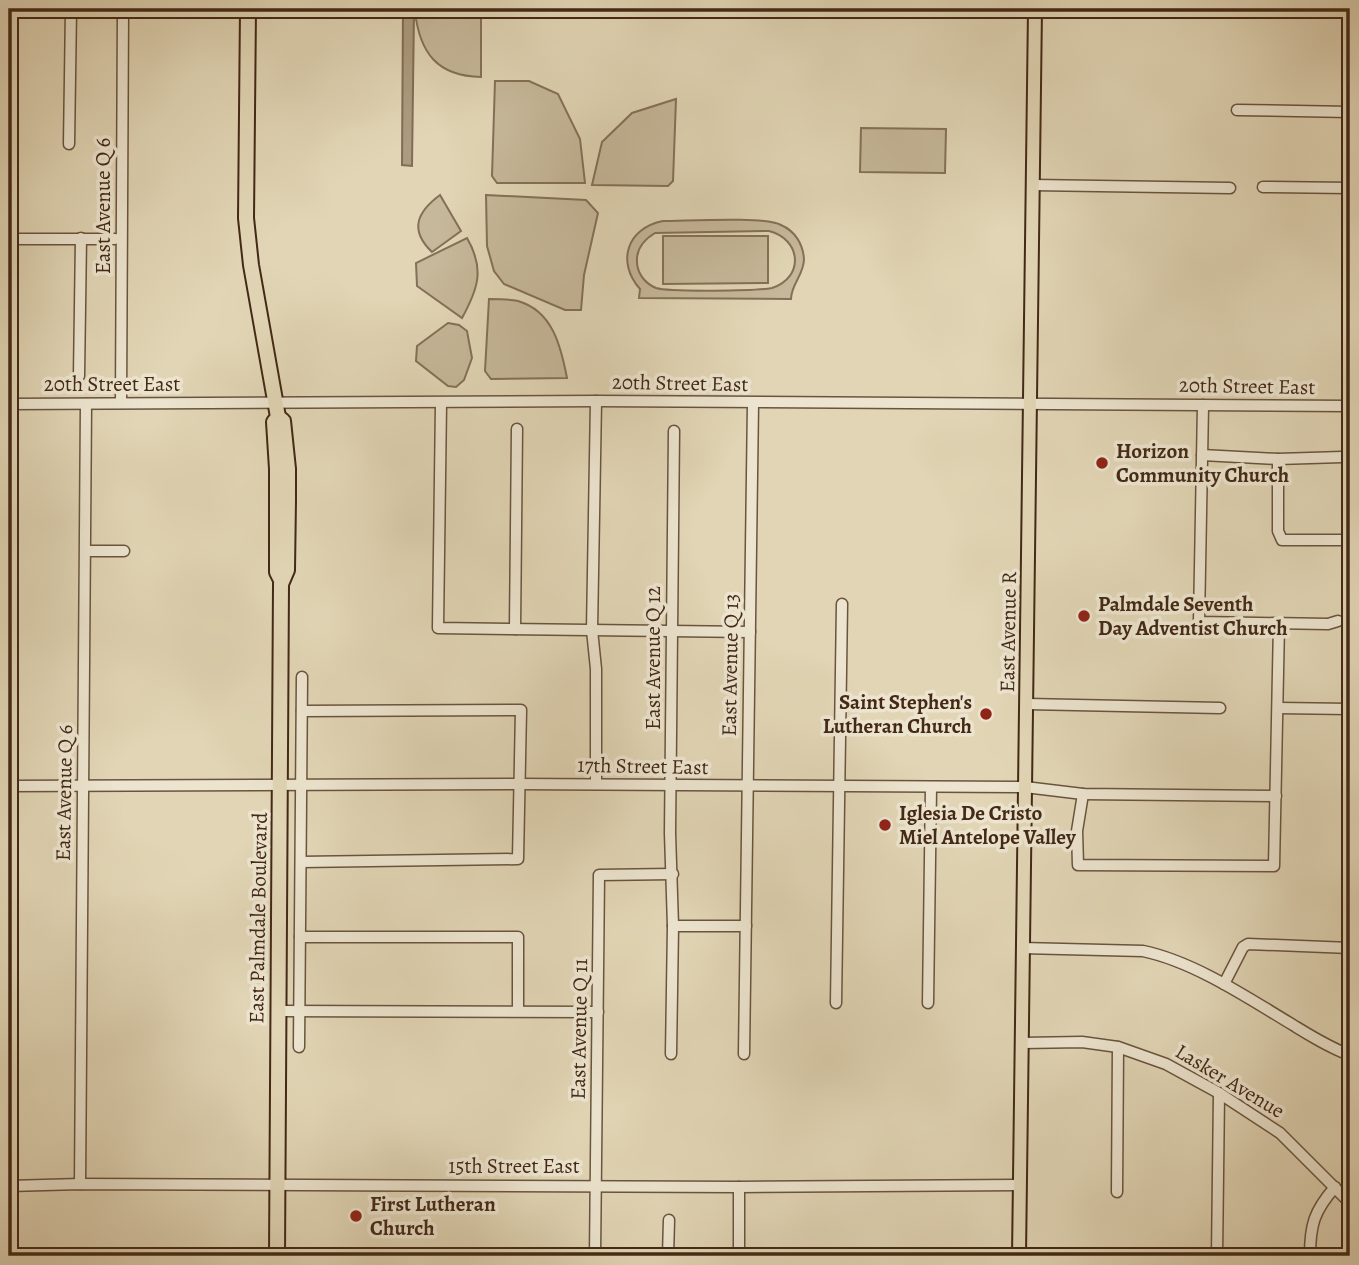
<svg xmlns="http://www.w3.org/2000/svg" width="1359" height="1265" font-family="Alegreya,serif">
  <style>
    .green { fill: #c6b89a; stroke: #847058; stroke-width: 2; fill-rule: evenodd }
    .water { fill: #ab9b7f; stroke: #816d55; stroke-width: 2 }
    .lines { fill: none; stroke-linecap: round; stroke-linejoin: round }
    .minor-casing { stroke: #6a543e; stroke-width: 13 }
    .major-casing { stroke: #432916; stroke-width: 16 }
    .highway-casing { stroke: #432916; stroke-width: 18 }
    .minor { stroke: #ece4cf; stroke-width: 10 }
    .major { stroke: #e1d5b5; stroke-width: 12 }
    .highway { stroke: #e1d5b5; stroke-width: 14 }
    .poi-dot { fill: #8f2418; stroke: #ece4cf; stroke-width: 2.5 }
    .labels { text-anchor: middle; stroke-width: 7; stroke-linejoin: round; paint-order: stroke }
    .street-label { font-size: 21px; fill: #432916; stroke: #ece4cf }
    .poi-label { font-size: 21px; font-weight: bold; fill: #432916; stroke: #ece4cf; text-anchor: start }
  </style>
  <rect width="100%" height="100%" fill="#e1d5b5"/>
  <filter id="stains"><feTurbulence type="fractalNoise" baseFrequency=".00286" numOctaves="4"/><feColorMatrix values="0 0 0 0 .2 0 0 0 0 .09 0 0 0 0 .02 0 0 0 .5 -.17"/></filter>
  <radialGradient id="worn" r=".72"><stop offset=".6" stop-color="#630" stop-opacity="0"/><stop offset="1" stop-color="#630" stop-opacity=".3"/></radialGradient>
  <g class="green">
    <path d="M 415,12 L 477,13 L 481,17 L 481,77 C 437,76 420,53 415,12 Z"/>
    <path d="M 495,81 L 529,81 L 558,94 L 580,139 L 585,183 L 497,183 L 492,176 Z"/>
    <path d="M 676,99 L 673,181 L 668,186 L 592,185 L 602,142 L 632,113 Z"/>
    <path d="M 861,128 L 946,129 L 945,173 L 860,172 Z"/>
    <path d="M 440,195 L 461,231 L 432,252 C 409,230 417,212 440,195 Z"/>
    <path d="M 486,195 L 586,200 L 598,213 L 584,275 L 581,310 L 565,310 L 504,284 L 494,271 L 487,246 Z"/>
    <path d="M 663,221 C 687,221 764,216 781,225 C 795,231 803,244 804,259 C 804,275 791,284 791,299 L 639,298 L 640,289 C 616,262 627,228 663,221 ZM 769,231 C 801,239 805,277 772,288 C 757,291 669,292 656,288 C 644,283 636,272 637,258 C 638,246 645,239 655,233 Z"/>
    <path d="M 663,236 L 768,236 L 768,283 L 663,284 Z"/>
    <path d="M 467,238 C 485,269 478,289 462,318 L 417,286 L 416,263 Z"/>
    <path d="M 489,299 C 498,299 509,299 518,301 C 553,311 561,347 567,378 L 491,379 L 485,371 Z"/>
    <path d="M 448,323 L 459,325 L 467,331 L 472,358 L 464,380 L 456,387 L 448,386 L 416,361 L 417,346 Z"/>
  </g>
  <path class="water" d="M 403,9 L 414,9 L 412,166 L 402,165 Z"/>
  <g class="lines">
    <defs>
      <g id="minor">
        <path d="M 1237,110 L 1350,112"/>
        <path d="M 69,144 L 71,9"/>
        <path d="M 1033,185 L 1230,188"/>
        <path d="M 1263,187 L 1350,188"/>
        <path d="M 9,239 L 115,239"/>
        <path d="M 79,376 L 81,238"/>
        <path d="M 596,401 L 592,630 L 596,669 L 596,784"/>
        <path d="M 121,403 L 123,9"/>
        <path d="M 441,403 L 438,628 L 750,632"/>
        <path d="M 9,404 L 596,401 L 1350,406"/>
        <path d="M 1203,405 L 1199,622 L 1328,624 L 1338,621"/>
        <path d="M 1202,455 L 1278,459 L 1342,457"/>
        <path d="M 1278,459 L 1278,531 L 1282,540 L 1350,540"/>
        <path d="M 86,551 L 124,551"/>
        <path d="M 515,629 L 517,429"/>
        <path d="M 1027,704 L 1220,708"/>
        <path d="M 1278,708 L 1350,709"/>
        <path d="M 9,786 L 519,784 L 1025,787 L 1083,794 L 1276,796"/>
        <path d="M 1349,786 L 1350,786"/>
        <path d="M 1083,794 L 1077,831 L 1078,865 L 1274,866 L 1279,624"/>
        <path d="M 301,862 L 518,859 L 521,710 L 302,711"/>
        <path d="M 673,926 L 746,926"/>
        <path d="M 300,937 L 518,937 L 518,1011"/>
        <path d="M 1022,948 L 1143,951 C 1195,962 1248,998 1293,1025 C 1311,1036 1330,1048 1350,1055"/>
        <path d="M 1224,984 L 1243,947 L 1248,944 L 1350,948"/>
        <path d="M 836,1003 L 842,604"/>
        <path d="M 928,1003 L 931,787"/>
        <path d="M 278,1011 L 598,1012"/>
        <path d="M 1022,1043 L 1082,1042 L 1118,1047 L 1166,1064 L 1219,1093 L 1280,1133 L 1350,1203"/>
        <path d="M 299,1047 L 302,677"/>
        <path d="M 671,1054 L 673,926 L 670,833 L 674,431"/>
        <path d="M 744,1054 L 753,403"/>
        <path d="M 80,1184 L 86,404"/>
        <path d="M 9,1186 L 80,1184 L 739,1187 L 1020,1185"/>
        <path d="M 1117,1192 L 1118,1047"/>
        <path d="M 595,1256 L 599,875 L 673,874"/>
        <path d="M 668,1256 L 669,1220"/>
        <path d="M 739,1256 L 739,1187"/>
        <path d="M 1217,1256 L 1219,1093"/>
        <path d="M 1310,1256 C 1310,1225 1314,1211 1335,1187"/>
      </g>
      <path id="major" d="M 1019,1256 L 1035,9"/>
      <g id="highway">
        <path d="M 248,9 L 246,218 L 251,265 L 278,417 L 274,422 L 277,469 L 277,572 L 281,580"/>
        <path d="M 277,1256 L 281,584 L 287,570 L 288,500 L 288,469 L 283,421 L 278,417"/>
      </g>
    </defs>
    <use href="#minor" class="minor-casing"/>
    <use href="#major" class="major-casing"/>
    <use href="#highway" class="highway-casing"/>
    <use href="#minor" class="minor"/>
    <use href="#major" class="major"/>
    <use href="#highway" class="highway"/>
  </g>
  <g class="poi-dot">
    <circle cx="1102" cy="463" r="7"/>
    <circle cx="1084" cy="616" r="7"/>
    <circle cx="986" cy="714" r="7"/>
    <circle cx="885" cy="825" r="7"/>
    <circle cx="356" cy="1216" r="7"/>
  </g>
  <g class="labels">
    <g class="street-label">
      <text transform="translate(103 206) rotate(-90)" y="7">East Avenue Q 6</text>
      <text transform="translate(680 383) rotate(1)" y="7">20th Street East</text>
      <text x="112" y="391">20th Street East</text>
      <text transform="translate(1247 386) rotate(1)" y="7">20th Street East</text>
      <text transform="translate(1008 632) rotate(-89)" y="7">East Avenue R</text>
      <text transform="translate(653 658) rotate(-90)" y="7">East Avenue Q 12</text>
      <text transform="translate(730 665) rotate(-89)" y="7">East Avenue Q 13</text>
      <text transform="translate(643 766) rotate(1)" y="7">17th Street East</text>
      <text transform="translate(64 793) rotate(-89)" y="7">East Avenue Q 6</text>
      <text transform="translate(258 918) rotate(-89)" y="7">East Palmdale Boulevard</text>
      <text transform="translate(579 1029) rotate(-89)" y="7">East Avenue Q 11</text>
      <text transform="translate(1230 1081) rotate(31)" y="7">Lasker Avenue</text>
      <text x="514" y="1173">15th Street East</text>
    </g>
    <g class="poi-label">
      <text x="1116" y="458">Horizon<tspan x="1116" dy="24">Community Church</tspan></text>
      <text x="1098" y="611">Palmdale Seventh<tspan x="1098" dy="24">Day Adventist Church</tspan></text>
      <text x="972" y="709" text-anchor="end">Saint Stephen's<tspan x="972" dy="24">Lutheran Church</tspan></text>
      <text x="899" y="820">Iglesia De Cristo<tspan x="899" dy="24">Miel Antelope Valley</tspan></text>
      <text x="370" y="1211">First Lutheran<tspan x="370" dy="24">Church</tspan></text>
    </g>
  </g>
  <rect width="1359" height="1265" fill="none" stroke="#e1d5b5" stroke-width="35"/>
  <rect x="10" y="10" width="1338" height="1244" fill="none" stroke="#432916" stroke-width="3.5"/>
  <rect x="18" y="18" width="1324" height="1230" fill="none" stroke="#432916" stroke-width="2"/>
  <rect width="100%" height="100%" filter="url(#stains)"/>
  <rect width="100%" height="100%" fill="url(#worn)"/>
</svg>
